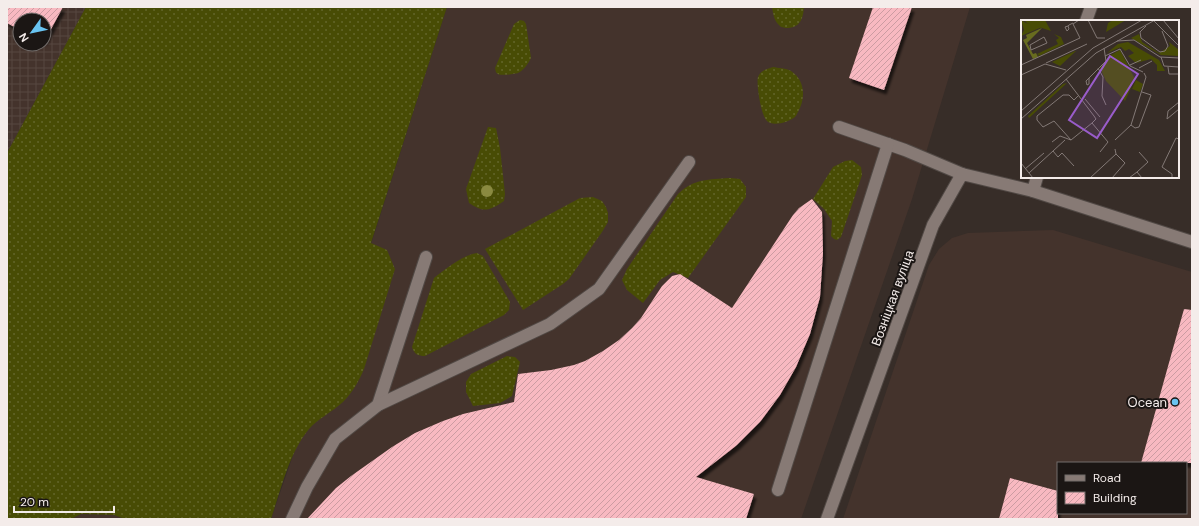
<svg xmlns="http://www.w3.org/2000/svg" width="1199" height="526" font-family="'DM Sans',sans-serif">
  <style>
    .built { fill: #44332c; fill-rule: evenodd }
    .industrial { fill: url(#industrial-grid); fill-rule: evenodd }
    .grass { fill: url(#grass-dots) }
    .building { fill: url(#building-hatch); filter: url(#shadow) }
    .lines { fill: none; stroke-linecap: round; stroke-linejoin: round }
    .minor-casing { stroke: #514945; stroke-width: 14 }
    .minor { stroke: #877a75; stroke-width: 12 }
    .tree { fill: #8a8a40 }
    .poi-dot { fill: #69c4f1; stroke: #1b1614; stroke-width: 1.5 }
    .labels { text-anchor: middle; stroke-width: 4; stroke-linejoin: round; paint-order: stroke }
    .street-label { font-size: 13px; fill: #f4ecea; stroke: #1b1614 }
    .poi-label { font-size: 13px; fill: #f4ecea; stroke: #1b1614; text-anchor: end }
    .inset-road { fill: none; stroke: #837976; stroke-width: 1 }
    .view { fill: #995cca; fill-opacity: 0.15; stroke: #995cca; stroke-width: 2 }
    .inset-edge { fill: none; stroke: #f4ecea; stroke-width: 2 }
  </style>
  <defs>
    <pattern id="industrial-grid" width="8" height="8" patternUnits="userSpaceOnUse"><rect width="8" height="8" fill="#44332c"/><path d="M0 4h8M4 0v8" fill="none" stroke="#564740"/></pattern>
    <pattern id="grass-dots" width="8" height="8" patternUnits="userSpaceOnUse"><rect width="8" height="8" fill="#484c05"/><path d="M2 2h.1M6 6h.1" fill="none" stroke="#63662a" stroke-width="1.8" stroke-linecap="round"/></pattern>
    <pattern id="building-hatch" width="6" height="6" patternUnits="userSpaceOnUse"><rect width="6" height="6" fill="#f8b9c1"/><path d="M-1 1l2-2M0 6l6-6M5 7l2-2" fill="none" stroke="#cc9ca2"/></pattern>
    <filter id="shadow"><feDropShadow dx="2.5" dy="4.5" stdDeviation="1" flood-color="#0009"/></filter>
  </defs>
  <rect width="100%" height="100%" fill="#372d28"/>
  <g class="built">
    <path d="M 447,7 L 970,7 L 912,199 L 801,519 L 271,519 L 291,461 L 371,244 Z"/>
    <path d="M 1053,230 L 1192,272 L 1192,519 L 843,519 L 929,265 L 939,249 L 952,238 L 968,233 ZM 1058,463 L 1186,463 L 1186,513 L 1058,513 Z"/>
    <path d="M 81,514 L 114,515 L 125,519 L 71,519 Z"/>
  </g>
  <path class="industrial" d="M 7,7 L 86,7 L 7,153 ZM 20,20 L 44,20 L 44,44 L 20,44 Z"/>
  <g class="grass">
    <path d="M 86,7 L 447,7 L 371,243 L 387,250 L 395,269 L 364,369 C 359,381 353,392 343,402 C 332,412 319,418 309,429 C 289,453 281,490 271,519 L 125,519 L 114,515 L 81,514 L 71,519 L 7,519 L 7,153 Z"/>
    <path d="M 772,7 L 804,7 C 803,18 801,27 788,28 C 785,28 781,28 779,25 C 774,21 773,13 772,7 Z"/>
    <path d="M 520,20 L 524,21 L 526,24 L 531,58 C 528,64 524,70 518,73 C 514,74 502,76 498,74 C 495,72 496,71 495,68 L 514,24 Z"/>
    <path d="M 773,67 C 778,68 786,68 791,71 C 805,80 806,98 798,112 C 797,113 797,115 795,117 C 789,122 773,127 767,121 C 761,116 756,83 758,77 C 761,70 767,69 773,67 Z"/>
    <path d="M 488,127 L 496,128 L 500,148 L 505,194 L 504,201 C 489,211 484,213 469,203 L 466,189 Z"/>
    <path d="M 852,160 L 861,167 L 862,175 L 841,237 L 837,240 L 834,239 L 831,236 L 832,221 L 824,209 L 813,199 L 833,167 L 845,161 Z"/>
    <path d="M 730,178 L 740,179 L 746,187 L 746,197 L 688,278 L 673,272 L 660,280 L 643,303 L 627,290 L 622,280 L 627,269 L 678,194 C 695,178 708,180 730,178 Z"/>
    <path d="M 593,197 L 602,201 L 606,207 L 608,213 L 608,222 L 602,232 L 569,279 L 563,284 L 523,310 L 485,249 L 580,198 Z"/>
    <path d="M 477,253 L 483,256 L 510,302 L 509,310 L 504,315 L 425,356 C 418,356 414,354 412,347 L 434,278 C 445,269 463,255 477,253 Z"/>
    <path d="M 507,356 L 515,357 L 520,362 L 512,396 L 500,403 L 473,406 L 466,392 L 466,382 L 471,374 Z"/>
  </g>
  <g class="building">
    <path d="M 7,7 L 63,7 L 44,42 L 44,20 L 20,20 L 20,30 L 7,23 Z"/>
    <path d="M 873,7 L 912,7 L 884,90 L 849,78 Z"/>
    <path d="M 812,199 L 822,212 L 823,253 L 820,297 L 810,334 L 796,367 L 780,395 L 760,422 L 737,445 L 696,477 L 754,494 L 746,519 L 307,519 L 336,488 L 351,476 L 392,447 L 415,433 L 443,421 L 463,414 L 514,402 L 518,374 L 551,370 L 574,365 L 585,361 L 603,351 L 619,340 L 632,328 L 641,318 L 662,286 L 672,276 L 680,274 L 732,308 L 793,215 L 799,208 Z"/>
    <path d="M 1184,309 L 1192,310 L 1192,463 L 1141,463 Z"/>
    <path d="M 1010,478 L 1058,491 L 1058,519 L 999,519 Z"/>
  </g>
  <g class="lines">
    <defs>
      <g id="minor">
        <path d="M 1086,21 L 1091,7"/>
        <path d="M 839,127 L 905,150 L 962,174"/>
        <path d="M 1033,191 L 1192,242"/>
        <path d="M 378,405 L 426,257"/>
        <path d="M 778,490 L 888,144"/>
        <path d="M 292,519 L 307,487 L 335,439 L 378,405 L 550,324 L 599,289 L 689,162"/>
        <path d="M 827,519 L 933,225 L 962,174 L 1033,191 L 1037,177"/>
      </g>
    </defs>
    <use href="#minor" class="minor-casing"/>
    <use href="#minor" class="minor"/>
  </g>
  <circle class="tree" cx="487" cy="191" r="6"/>
  <circle class="poi-dot" cx="1175" cy="402" r="4"/>
  <g class="labels">
    <g class="street-label">
      <text transform="translate(892 298) rotate(-70)" y="5">Возніцкая вуліца</text>
    </g>
    <g class="poi-label">
      <text x="1167" y="407">Ocean</text>
    </g>
  </g>
  <g transform="translate(1021 20)">
    <rect width="158" height="158" fill="#372d28"/>
    <path d="M 0,0 L 5,3 L 21,7 L 0,16 L 3,10 ZM 3,0 L 24,0 L 30,11 L 6,3 ZM 92,0 L 105,0 L 85,12 L 87,3 ZM 33,14 L 40,17 L 43,24 L 18,36 L 16,34 L 37,24 L 35,20 L 38,18 ZM 118,14 L 121,22 L 138,33 L 149,26 L 148,22 L 158,30 L 158,36 L 140,35 L 110,18 ZM 107,22 L 138,40 L 144,51 L 136,51 L 136,45 L 130,39 L 115,43 L 107,36 L 113,33 L 108,29 L 104,31 L 100,27 L 86,33 L 97,24 ZM 99,30 L 114,59 L 104,81 L 85,61 L 79,48 L 88,36 ZM 55,31 L 39,46 L 31,42 L 54,31 ZM 115,60 L 122,64 L 119,72 L 111,69 ZM 46,63 L 8,98 L 7,96 L 42,64 Z" fill="#484c05"/>
    <path d="M 21,8 L 6,23 L 12,34 L 15,33 L 17,37 L 12,39 L 2,20 L 6,18 L 5,15 Z" fill="#686c1f"/>
    <path class="inset-road" d="M 67,0 L 76,18 L 84,18M 132,0 L 158,26M 142,0 L 158,19M 47,6 L 48,9 L 46,11 L 44,7 L 47,6 L 48,5 L 52,3M 125,6 L 119,12 L 120,18 L 139,32 L 144,31 L 147,26 L 141,11M 23,17 L 26,23 L 10,30 L 9,25 ZM 96,21 L 113,20 L 139,37 L 158,38M 84,36 L 99,29 L 109,46 L 122,52M 140,37 L 143,46 L 158,47M 25,43 L 66,24M 0,45 L 59,18 L 52,4 L 58,0M 109,45 L 120,40M 147,47 L 148,54 L 158,54M 77,48 L 82,57 L 81,76 L 85,85M 118,48 L 131,41M 0,55 L 24,44 L 45,50M 68,58 L 68,64 L 66,65 L 65,61 L 85,41 L 83,28M 45,59 L 73,96 L 75,99 L 71,103 L 87,122 L 79,132M 121,72 L 130,75 L 118,107 L 114,108 L 110,105 L 125,57 L 123,53M 64,79 L 79,97M 158,82 L 147,91 L 146,99 L 158,89M 0,91 L 72,28 L 121,0M 0,99 L 75,33 L 134,0M 50,120 L 33,101 L 22,107 L 16,100 L 16,96 L 42,75 L 48,75 L 53,80 L 57,76M 94,120 L 110,105M 31,122 L 39,116 L 50,120 L 71,103M 32,131 L 37,137 L 41,133 L 53,146M 0,143 L 12,158M 4,149 L 23,133M 116,152 L 127,142 L 118,132M 8,153 L 44,120M 69,158 L 95,134M 91,158 L 104,143 L 95,134 L 94,129M 108,158 L 116,152 L 121,158M 151,158 L 151,154 L 141,147 L 155,118 L 158,119"/>
    <path class="view" d="M 89,36 L 117,54 L 76,118 L 48,100 Z"/>
    <rect width="158" height="158" class="inset-edge"/>
  </g>
  <rect width="1199" height="526" fill="none" stroke="#f4ecea" stroke-width="16"/>
  <rect x="1057" y="462" width="130" height="52" fill="#1b1614" stroke="#726c6a"/>
  <rect x="1065" y="475" width="20" height="6" fill="#877a75" stroke="#726c6a"/>
  <text x="1093" y="482" font-size="12" fill="#f4ecea">Road</text>
  <rect x="1065" y="492" width="20" height="12" fill="url(#building-hatch)" stroke="#726c6a"/>
  <text x="1093" y="502" font-size="12" fill="#f4ecea">Building</text>
  <g transform="translate(32 32) rotate(237)"><circle r="19" fill="#1b1614" stroke="#726c6a"/>
  <path d="M0-3L7 15L0 10L-7 15Z" fill="#69c4f1"/>
  <text y="-6" font-size="11" font-weight="bold" text-anchor="middle" fill="#f4ecea">N</text>
  </g>
  <path d="M14 506v6h100v-6" fill="none" stroke="#f4ecea" stroke-width="2"/>
  <text x="20" y="506" font-size="12" fill="#f4ecea" stroke="#1b1614" stroke-width="3" paint-order="stroke">20 m</text>
</svg>
